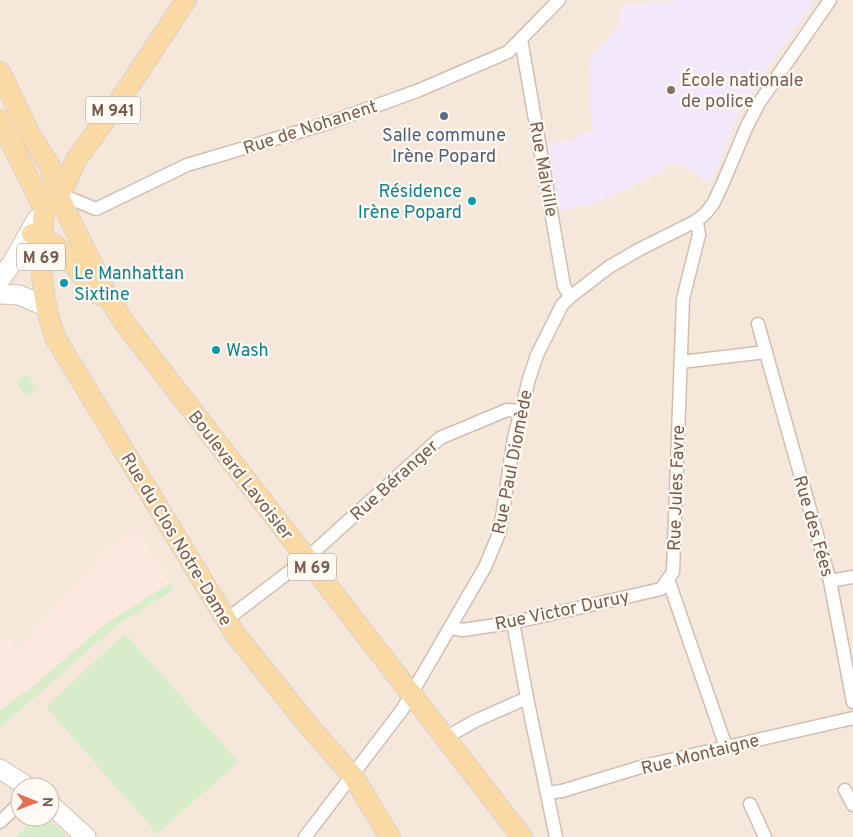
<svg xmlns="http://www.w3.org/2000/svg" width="853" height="837" font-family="Overpass,sans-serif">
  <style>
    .residential { fill: #f5e8da; fill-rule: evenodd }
    .commercial { fill: #fde8e0 }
    .education { fill: #f3e8fa }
    .green { fill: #d8ecc9 }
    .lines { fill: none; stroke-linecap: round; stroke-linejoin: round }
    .street-casing { stroke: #d1beb0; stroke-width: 15 }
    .secondary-casing { stroke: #d6c0b0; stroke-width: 21 }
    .primary-casing { stroke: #dad1cd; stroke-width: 22 }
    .street { stroke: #fff; stroke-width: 12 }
    .secondary { stroke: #fff; stroke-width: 19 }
    .primary { stroke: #fbd9a5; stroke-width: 20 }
    .education-dot { fill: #8d6e63; stroke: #fffaf3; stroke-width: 2 }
    .service-dot { fill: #5c6f8a; stroke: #fffaf3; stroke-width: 2 }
    .culture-dot { fill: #0f9aa8; stroke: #fffaf3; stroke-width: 2 }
    .labels { text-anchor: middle; stroke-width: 4.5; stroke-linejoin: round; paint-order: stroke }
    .shield { fill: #fffaf3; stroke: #a28b7f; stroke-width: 1 }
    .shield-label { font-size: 16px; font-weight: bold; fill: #7a5c4d }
    .education-label { font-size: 18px; fill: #785e54; stroke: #fffaf3; text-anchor: start }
    .street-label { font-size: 18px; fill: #7a5c4d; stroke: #fffaf3 }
    .service-label { font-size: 18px; fill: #4e5e75; stroke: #fffaf3 }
    .culture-label { font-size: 18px; fill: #0d838f; stroke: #fffaf3; text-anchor: start }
  </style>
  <rect width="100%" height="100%" fill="#fdf6ec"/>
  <path class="residential" d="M 0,0 L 853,0 L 853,837 L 0,837 ZM 20,787 L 50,787 L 50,817 L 20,817 Z"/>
  <path class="commercial" d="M 137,530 L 170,583 L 105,624 L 32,687 L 0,710 L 0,633 L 5,641 L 21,646 L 107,548 Z"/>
  <path class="education" d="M 681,0 L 815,0 L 765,72 L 738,116 L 711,182 L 671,161 L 662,172 L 594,204 L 560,211 L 548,143 L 576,139 L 576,135 L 593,131 L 590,109 L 589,60 L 620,24 L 621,5 Z"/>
  <g class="green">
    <path d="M 28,374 L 37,388 L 25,395 L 16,381 Z"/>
    <path d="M 170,583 L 173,590 L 117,625 L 0,728 L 0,710 L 32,687 L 105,624 Z"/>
    <path d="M 125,633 L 238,762 L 157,834 L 46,707 Z"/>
    <path d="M 36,817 L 46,817 L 68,837 L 16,837 Z"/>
  </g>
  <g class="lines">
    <defs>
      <g id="street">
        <path d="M 521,39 L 564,286 L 570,297"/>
        <path d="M 57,193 L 96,209 L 187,165 L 325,124 L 417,91 L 508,52 L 559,0"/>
        <path d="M 696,221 L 698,228 L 699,235 L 683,299 L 673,572 L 668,579 L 726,747"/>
        <path d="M 758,324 L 830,581 L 853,702"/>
        <path d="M 681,362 L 766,352"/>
        <path d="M 830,581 L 853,577"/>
        <path d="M 226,620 L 306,559 L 440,438 L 507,410 L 521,411"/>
        <path d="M 513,622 L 527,698 L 556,837"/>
        <path d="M 451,628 L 463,630 L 516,622 L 661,589 L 668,579"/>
        <path d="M 445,738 L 475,721 L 527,698"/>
        <path d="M 845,790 L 853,805"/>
        <path d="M 547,793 L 562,791 L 644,766 L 853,718"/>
        <path d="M 750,804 L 765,837"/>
        <path d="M 0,822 L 20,803"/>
        <path d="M 305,837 L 402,710 L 485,567 L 500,531 L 514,438 L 529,379 L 537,355 L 562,305 L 570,297 L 609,267 L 640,249 L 696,221 L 705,214 L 713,204 L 722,185 L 747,126 L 759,103 L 830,0"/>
      </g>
      <g id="secondary">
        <path d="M 0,280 L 12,263 L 37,219"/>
        <path d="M 0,294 L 19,295 L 45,306"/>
        <path d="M 0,769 L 28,787"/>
        <path d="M 50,804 L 86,837"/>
      </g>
      <g id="primary">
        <path d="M 0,72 L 32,138 L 50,166 L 57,193 L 109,299 L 126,325 L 522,837"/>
        <path d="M 0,120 L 44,209"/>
        <path d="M 52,200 L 65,185 L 76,160 L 124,94 L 186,0"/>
        <path d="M 44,209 C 40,256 39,295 56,339 L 235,634 L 312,730 L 353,776 L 390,837"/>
        <path d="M 32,234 C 60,239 78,272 95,292 L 100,295"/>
      </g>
    </defs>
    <use href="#street" class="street-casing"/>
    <use href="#secondary" class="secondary-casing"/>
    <use href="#primary" class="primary-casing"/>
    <use href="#street" class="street"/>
    <use href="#secondary" class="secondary"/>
    <use href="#primary" class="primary"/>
  </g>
  <circle class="education-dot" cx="671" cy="90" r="5"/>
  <circle class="service-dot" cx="444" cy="116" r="5"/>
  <g class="culture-dot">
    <circle cx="472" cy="201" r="5"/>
    <circle cx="64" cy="283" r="5"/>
    <circle cx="216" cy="350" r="5"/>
  </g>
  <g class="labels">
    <g class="shield">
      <rect x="85.5" y="96.5" width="55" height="27" rx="4"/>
      <rect x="17" y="243.5" width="48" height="27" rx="4"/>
      <rect x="288" y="553.5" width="48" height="27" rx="4"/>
    </g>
    <g class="shield-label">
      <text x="113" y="116">M 941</text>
      <text x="41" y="263">M 69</text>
      <text x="312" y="573">M 69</text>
    </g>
    <g class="education-label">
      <text x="681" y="86">École nationale<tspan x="681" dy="21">de police</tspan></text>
    </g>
    <g class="street-label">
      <text transform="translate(310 127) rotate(-18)" y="6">Rue de Nohanent</text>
      <text transform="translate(544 169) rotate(80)" y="6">Rue Malville</text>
      <text transform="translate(512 462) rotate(-79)" y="6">Rue Paul Diomède</text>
      <text transform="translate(241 475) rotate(52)" y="6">Boulevard Lavoisier</text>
      <text transform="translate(394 480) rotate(-42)" y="6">Rue Béranger</text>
      <text transform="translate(676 488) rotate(-88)" y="6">Rue Jules Favre</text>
      <text transform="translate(814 526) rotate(74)" y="6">Rue des Fées</text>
      <text transform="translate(177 539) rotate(59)" y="6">Rue du Clos Notre-Dame</text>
      <text transform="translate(562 610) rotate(-12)" y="6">Rue Victor Duruy</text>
      <text transform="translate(700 754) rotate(-14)" y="6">Rue Montaigne</text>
    </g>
    <g class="service-label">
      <text x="444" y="141">Salle commune<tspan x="444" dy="21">Irène Popard</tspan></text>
    </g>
    <g class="culture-label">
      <text x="462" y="197" text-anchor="end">Résidence<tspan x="462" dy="21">Irène Popard</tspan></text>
      <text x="74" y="279">Le Manhattan<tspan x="74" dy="21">Sixtine</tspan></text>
      <text x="226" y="356">Wash</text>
    </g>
  </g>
  <g transform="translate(35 802) rotate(91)"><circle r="24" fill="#fffaf3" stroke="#cabbb1"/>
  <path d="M0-4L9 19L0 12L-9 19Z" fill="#e76f51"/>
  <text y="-8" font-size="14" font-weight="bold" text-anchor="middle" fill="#7a5c4d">N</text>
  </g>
</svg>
